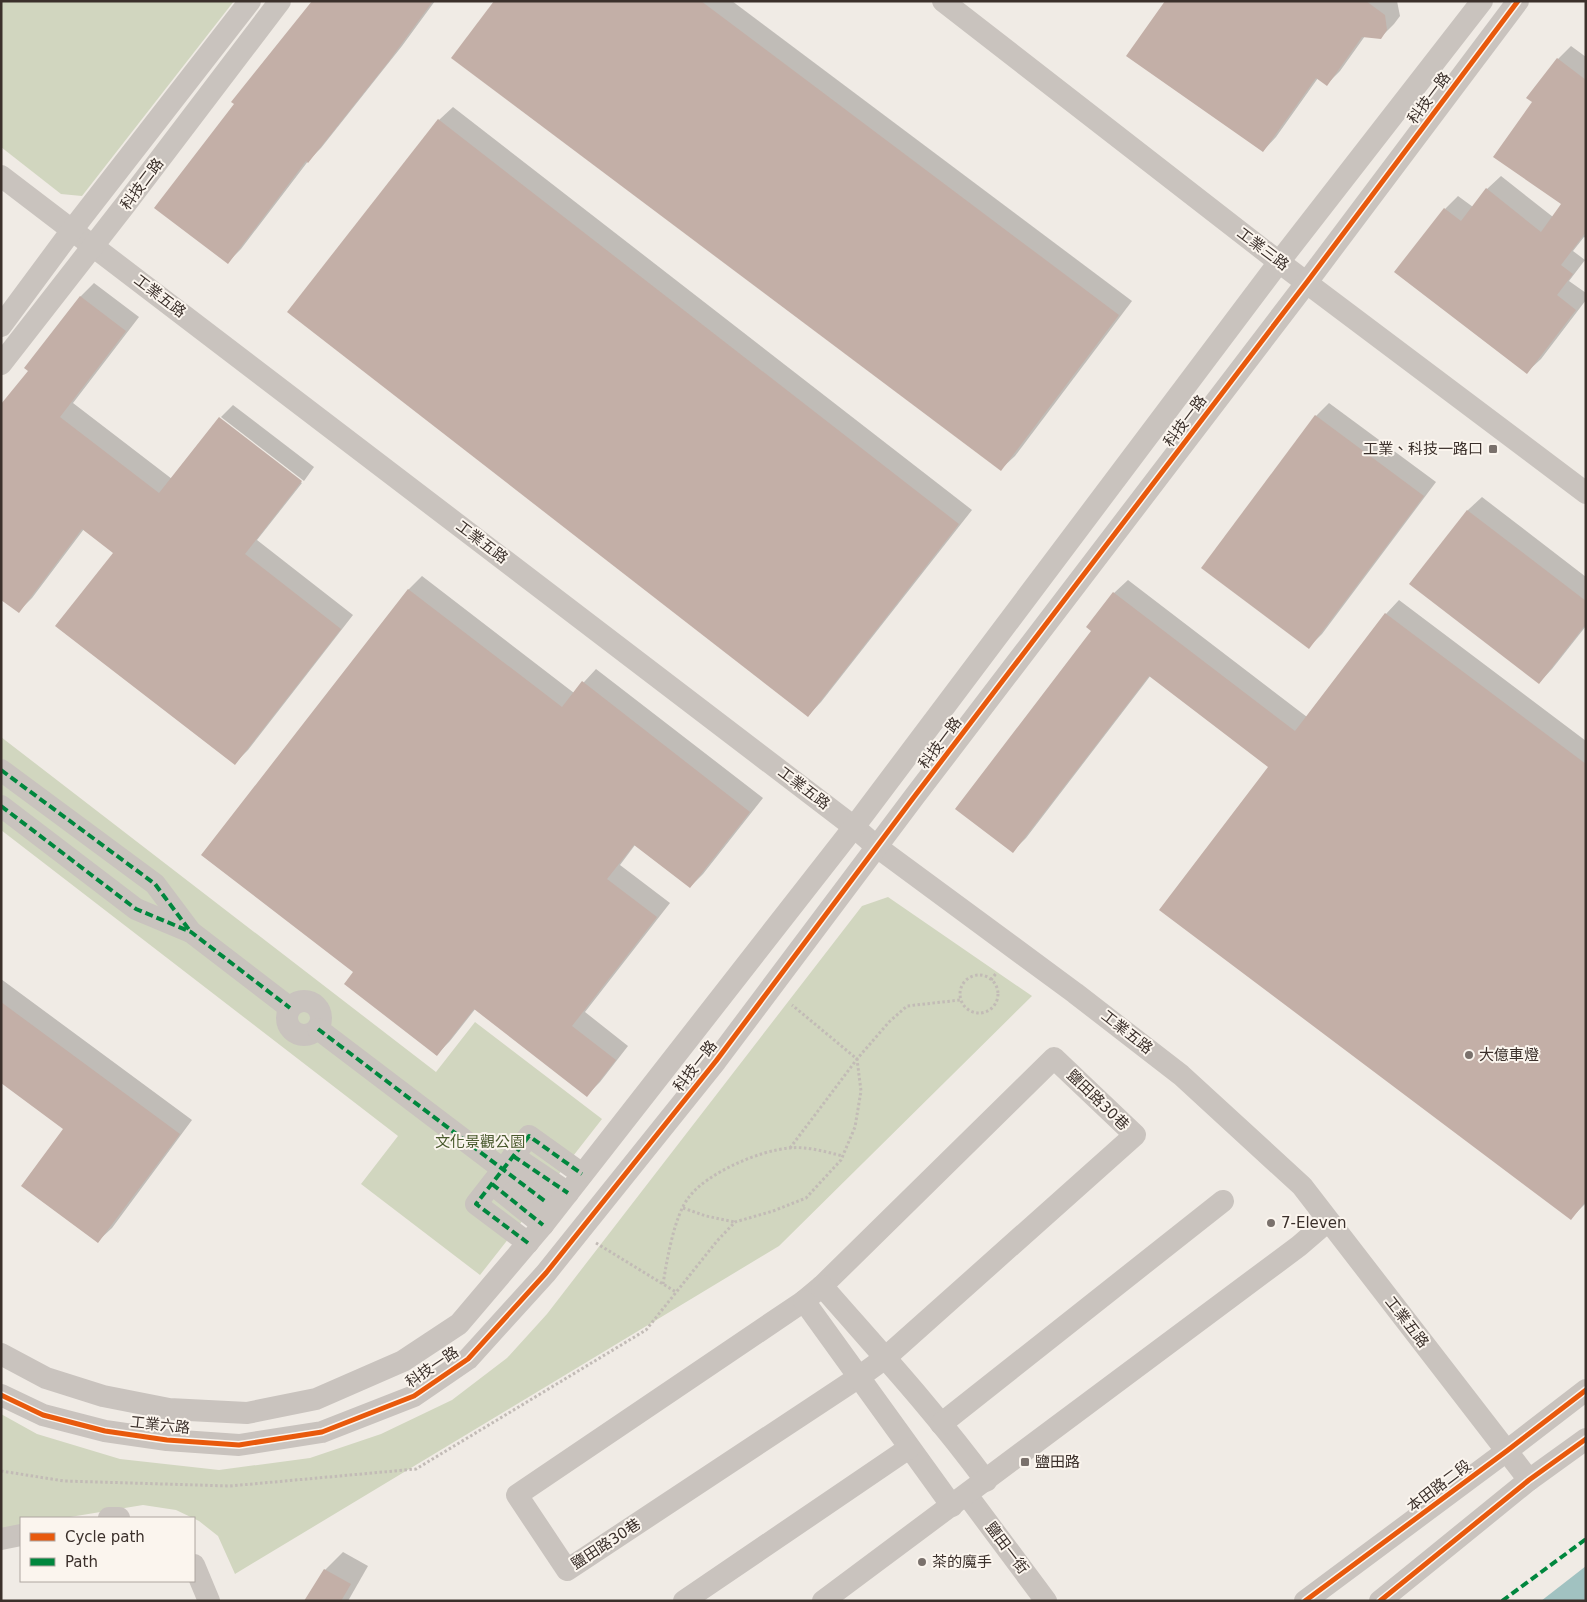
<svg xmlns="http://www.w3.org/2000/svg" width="1587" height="1602" font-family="'DejaVu Sans','Noto Sans TC',sans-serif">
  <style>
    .green { fill: #d1d6bf }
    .water { fill: #a1c2c1 }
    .shadow { fill: #0003 }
    .building { fill: #c3afa7 }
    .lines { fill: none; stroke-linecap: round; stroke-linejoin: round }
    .path { stroke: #c2bbb6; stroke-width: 3; stroke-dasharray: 2.5 2.5; stroke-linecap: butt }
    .minor { stroke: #c9c3be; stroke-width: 22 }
    .quiet { stroke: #00873e; stroke-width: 4; stroke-dasharray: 8 4; stroke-linecap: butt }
    .cycleway-casing { stroke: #fbf5ee; stroke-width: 8 }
    .cycleway { stroke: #e8590c; stroke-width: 5 }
    .poi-dot { fill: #7a716c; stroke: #fbf5ee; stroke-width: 2 }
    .labels { text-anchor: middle; stroke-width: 4; stroke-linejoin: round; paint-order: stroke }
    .street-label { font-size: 15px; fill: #3b302b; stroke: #fbf5ee }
    .poi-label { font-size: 15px; fill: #3b302b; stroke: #fbf5ee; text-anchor: start }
    .park-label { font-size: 15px; fill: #4a5a2e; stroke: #fbf5ee }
  </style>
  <rect width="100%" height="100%" fill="#f0ebe5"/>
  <g class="green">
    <path d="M 1,1 L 234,1 L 82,196 L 61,194 L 1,147 Z"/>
    <path d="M 1,737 L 436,1072 L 475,1022 L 602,1119 L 480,1275 L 361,1184 L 398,1136 L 1,830 Z"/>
    <path d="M 888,897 L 1032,996 L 779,1246 L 235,1574 L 218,1536 L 199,1521 L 176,1510 L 143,1505 L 64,1518 L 21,1518 L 21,1526 L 1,1529 L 1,1414 L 37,1434 L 120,1459 L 219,1470 L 310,1458 L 381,1434 L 452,1400 L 507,1358 L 547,1314 L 862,906 Z"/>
  </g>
  <path class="water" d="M 1586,1566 L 1586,1601 L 1541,1601 Z"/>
  <g class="shadow">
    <path d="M 313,1 L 435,1 L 402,46 L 321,148 L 309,160 L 241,249 L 228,262 Z"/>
    <path d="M 495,1 L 732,1 L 1132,301 L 1015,456 L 1001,469 Z"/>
    <path d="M 1166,1 L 1397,1 L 1400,16 L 1394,24 L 1380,38 L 1365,36 L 1340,71 L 1327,84 L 1318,78 L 1276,137 L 1263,151 Z"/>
    <path d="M 1571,46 L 1586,57 L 1586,238 L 1584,237 L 1573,251 L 1585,260 L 1569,281 L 1586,293 L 1586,300 L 1541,359 L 1527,372 L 1445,209 L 1458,196 L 1473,207 L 1487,189 L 1501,176 L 1553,217 L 1562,204 L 1533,102 L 1558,59 Z"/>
    <path d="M 453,107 L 972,510 L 821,702 L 808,716 L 439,120 Z"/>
    <path d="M 94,283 L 139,317 L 73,403 L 172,479 L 219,419 L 302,483 L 257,540 L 353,615 L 248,750 L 235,763 L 115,552 L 84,529 L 32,598 L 19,611 L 30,370 L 26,367 L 81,296 Z"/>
    <path d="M 1329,403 L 1436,482 L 1322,634 L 1309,647 L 1316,416 Z"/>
    <path d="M 233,405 L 314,467 L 304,481 L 221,417 Z"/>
    <path d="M 1482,497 L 1586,577 L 1586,626 L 1552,669 L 1539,683 L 1411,584 L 1468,510 Z"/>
    <path d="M 422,576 L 574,693 L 596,669 L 763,798 L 703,874 L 690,887 L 635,845 L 620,865 L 670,903 L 585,1012 L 628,1046 L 600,1082 L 587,1095 L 476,1008 L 450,1041 L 436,1055 L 355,972 L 202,855 L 409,589 Z"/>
    <path d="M 1128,580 L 1307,717 L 1386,614 L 1399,600 L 1586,741 L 1586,1203 L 1571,1218 L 1269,766 L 1151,675 L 1026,838 L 1013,851 L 1093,631 L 1114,593 Z"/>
    <path d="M 1,979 L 192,1120 L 112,1228 L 98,1241 L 65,1129 L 1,1082 Z"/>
    <path d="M 343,1552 L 368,1566 L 348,1601 L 305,1601 L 325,1570 Z"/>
  </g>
  <g class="building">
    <path d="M 312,1 L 433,1 L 389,61 L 308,163 L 306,161 L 228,264 L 154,208 L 234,104 L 231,102 Z"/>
    <path d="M 494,1 L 701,1 L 1119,315 L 1001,471 L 451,58 Z"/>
    <path d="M 1165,1 L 1366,1 L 1385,15 L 1387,30 L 1381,39 L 1362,37 L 1327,86 L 1316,78 L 1263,152 L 1126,56 Z"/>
    <path d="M 1557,58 L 1586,80 L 1586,232 L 1561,265 L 1573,274 L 1557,295 L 1576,310 L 1527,374 L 1394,272 L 1444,208 L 1461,221 L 1486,188 L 1541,232 L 1561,204 L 1493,157 L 1532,102 L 1526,98 Z"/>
    <path d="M 438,119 L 959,524 L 808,717 L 287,312 Z"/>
    <path d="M 80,296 L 126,331 L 60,417 L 159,493 L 219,417 L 302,481 L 245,554 L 341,629 L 235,765 L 55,626 L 113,553 L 82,529 L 19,613 L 1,600 L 1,404 L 28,371 L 24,368 Z"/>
    <path d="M 1315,415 L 1424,496 L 1309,649 L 1201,568 Z"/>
    <path d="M 1467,510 L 1586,601 L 1586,624 L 1539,684 L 1409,584 Z"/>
    <path d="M 408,589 L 562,707 L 582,681 L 750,812 L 690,888 L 634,845 L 607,879 L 657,917 L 572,1026 L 616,1060 L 587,1097 L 474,1009 L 437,1056 L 344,984 L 353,972 L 201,855 Z"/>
    <path d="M 1113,592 L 1295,731 L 1385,613 L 1586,764 L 1586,1201 L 1571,1220 L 1159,910 L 1268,767 L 1149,676 L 1013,853 L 955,809 L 1091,631 L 1086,627 Z"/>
    <path d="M 1,1002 L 180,1134 L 98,1243 L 21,1186 L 63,1129 L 1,1083 Z"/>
    <path d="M 324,1569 L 351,1584 L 341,1601 L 304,1601 Z"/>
  </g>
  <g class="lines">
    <g class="path">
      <circle cx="979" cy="994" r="19"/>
      <path d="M 991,980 L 997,972"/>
      <path d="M 790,1148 L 857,1059 L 889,1022 L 907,1006 L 960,1000"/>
      <path d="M 683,1208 L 706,1216 L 735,1222"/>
      <path d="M 596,1243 L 676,1292"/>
      <path d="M 663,1284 C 667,1260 674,1216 689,1197 C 707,1173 760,1150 790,1148 C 807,1146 826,1152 843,1156"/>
      <path d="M 1,1471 L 64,1481 L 230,1486 L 416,1469 L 646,1330 L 717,1241 L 735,1222 L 773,1211 L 806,1198 L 841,1160 L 855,1127 L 861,1091 L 857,1059 L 792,1005"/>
    </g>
    <g class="minor">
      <path d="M 943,1 L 1279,262 L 1586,493"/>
      <path d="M 1,176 L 854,827 L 877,847 L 1075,993 L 1181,1075 L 1302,1186 L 1529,1480"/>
      <path d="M 1,326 L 72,230 L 250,1"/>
      <path d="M 1,364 L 125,205 L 280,1"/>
      <path d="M 1,770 L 155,884 L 191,932"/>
      <path d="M 1,806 L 136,909 L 191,932 L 290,1008"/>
      <circle cx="304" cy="1018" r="17"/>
      <path d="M 318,1029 L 546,1202"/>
      <path d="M 1054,1058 L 1135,1135 L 885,1358 L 859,1377 L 567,1570 L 517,1495 L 804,1301 L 822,1286 Z"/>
      <path d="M 513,1156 L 568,1193"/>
      <path d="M 492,1184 L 543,1225"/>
      <path d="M 528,1243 L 476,1204 L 529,1136 L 582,1174"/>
      <path d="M 822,1286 C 878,1350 936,1413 986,1481"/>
      <path d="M 804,1301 L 952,1506"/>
      <path d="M 1,1354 L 46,1378 L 103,1396 L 169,1409 L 247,1413 L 316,1399 L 403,1361 L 459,1324 L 543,1225 L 854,827 L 1279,262 L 1482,1"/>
      <path d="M 1,1395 L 43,1415 L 105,1431 L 167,1440 L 239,1445 L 322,1432 L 414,1396 L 468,1359 L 546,1273 L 716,1061 L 914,797 L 1307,282 L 1518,1"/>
      <path d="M 941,1424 L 1223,1201"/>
      <path d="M 967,1495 L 1046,1601"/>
      <path d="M 109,1518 L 119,1518"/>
      <path d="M 1,1539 L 21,1535"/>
      <path d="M 194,1565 L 209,1601"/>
      <path d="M 684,1601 L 909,1448"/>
      <path d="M 823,1601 L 1299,1246 L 1328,1221"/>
      <path d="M 1305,1601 L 1508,1450 L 1586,1390"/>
      <path d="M 1380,1601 L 1529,1480 L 1586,1439"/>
    </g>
    <g class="quiet">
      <path d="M 1,770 L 155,884 L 190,931"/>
      <path d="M 1,806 L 136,909 L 191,932 L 290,1008"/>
      <path d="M 318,1029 L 546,1202"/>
      <path d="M 513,1156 L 568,1193"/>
      <path d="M 492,1184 L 543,1225"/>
      <path d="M 528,1243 L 476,1204 L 529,1136 L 582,1174"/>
      <path d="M 1502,1601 L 1586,1539"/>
    </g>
    <defs>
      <g id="cycleway">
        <path d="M 1,1395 L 43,1415 L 105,1431 L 167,1440 L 239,1445 L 322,1432 L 414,1396 L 468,1359 L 546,1273 L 716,1061 L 914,797 L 1307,282 L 1518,1"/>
        <path d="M 1305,1601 L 1508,1450 L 1586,1390"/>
        <path d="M 1380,1601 L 1529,1480 L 1586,1439"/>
      </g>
    </defs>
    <use href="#cycleway" class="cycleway-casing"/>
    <use href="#cycleway" class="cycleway"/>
  </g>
  <g class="poi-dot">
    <rect x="1488" y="444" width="10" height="10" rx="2.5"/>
    <circle cx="1469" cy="1055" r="5"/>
    <circle cx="1271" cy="1223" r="5"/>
    <rect x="1020" y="1457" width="10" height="10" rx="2.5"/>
    <circle cx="922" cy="1562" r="5"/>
  </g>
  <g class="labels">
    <g class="street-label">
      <text transform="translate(1429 98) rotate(-53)" y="5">科技一路</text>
      <text transform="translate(142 184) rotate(-53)" y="5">科技二路</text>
      <text transform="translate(1263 249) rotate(37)" y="5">工業三路</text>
      <text transform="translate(160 296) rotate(37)" y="5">工業五路</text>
      <text transform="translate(1185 421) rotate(-53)" y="5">科技一路</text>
      <text transform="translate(482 542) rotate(37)" y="5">工業五路</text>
      <text transform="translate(940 743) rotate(-53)" y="5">科技一路</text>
      <text transform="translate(804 788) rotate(37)" y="5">工業五路</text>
      <text transform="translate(1127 1032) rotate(38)" y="5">工業五路</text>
      <text transform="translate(695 1066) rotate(-52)" y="5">科技一路</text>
      <text transform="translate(1098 1100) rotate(44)" y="5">鹽田路30巷</text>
      <text transform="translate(1407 1322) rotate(52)" y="5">工業五路</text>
      <text transform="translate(432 1367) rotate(-34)" y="5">科技一路</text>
      <text transform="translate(160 1425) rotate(6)" y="5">工業六路</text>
      <text transform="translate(1439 1486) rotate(-37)" y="5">本田路二段</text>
      <text transform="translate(606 1544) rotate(-33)" y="5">鹽田路30巷</text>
      <text transform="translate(1007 1548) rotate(53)" y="5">鹽田一街</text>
    </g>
    <g class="poi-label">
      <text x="1483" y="454" text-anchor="end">工業、科技一路口</text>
      <text x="1479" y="1060">大億車燈</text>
      <text x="1281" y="1228">7-Eleven</text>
      <text x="1035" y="1467">鹽田路</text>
      <text x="932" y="1567">茶的魔手</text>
    </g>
    <g class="park-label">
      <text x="480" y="1147">文化景觀公園</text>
    </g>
  </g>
  <rect width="1587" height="1602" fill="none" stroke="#3b302b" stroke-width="5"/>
  <rect x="20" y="1517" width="175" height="65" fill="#fbf5ee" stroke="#aea6a0"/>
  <rect x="30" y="1533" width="25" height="8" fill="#e8590c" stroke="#aea6a0"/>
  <text x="65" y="1542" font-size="15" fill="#3b302b">Cycle path</text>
  <rect x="30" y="1558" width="25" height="8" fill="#00873e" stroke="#aea6a0"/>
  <text x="65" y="1567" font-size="15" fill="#3b302b">Path</text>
</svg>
